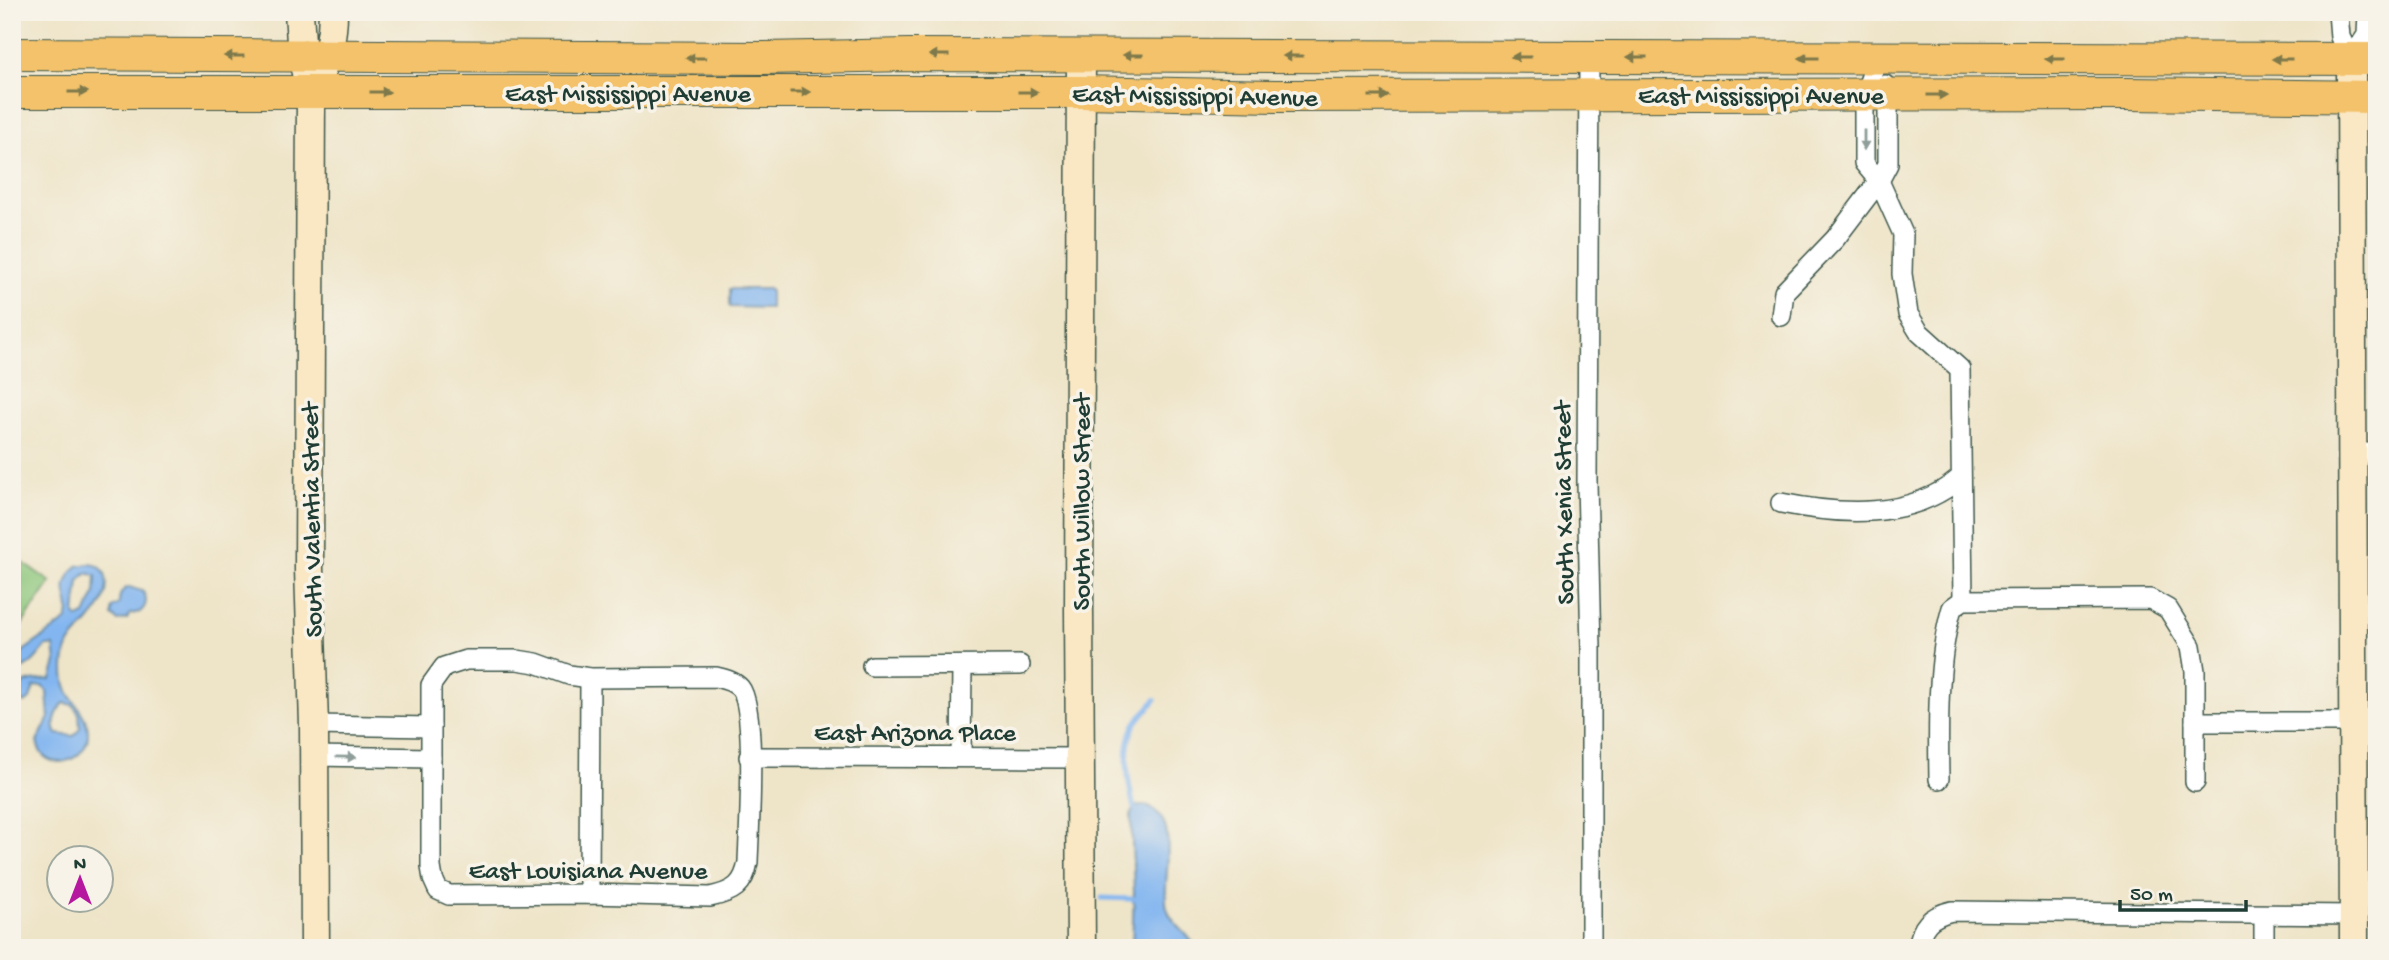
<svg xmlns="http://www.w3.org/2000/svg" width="2389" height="960" font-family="'Gochi Hand',sans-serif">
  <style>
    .green { fill: #8cc67b; stroke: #568258; stroke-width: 2 }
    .water { fill: #83b6f0; stroke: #517a92; stroke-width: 2; fill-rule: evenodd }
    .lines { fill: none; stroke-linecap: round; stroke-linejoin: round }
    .stream { stroke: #83b6f0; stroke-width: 5 }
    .street-casing { stroke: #3e564a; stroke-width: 22 }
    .secondary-casing { stroke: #3e564a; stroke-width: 31 }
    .primary-casing { stroke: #3e564a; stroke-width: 34 }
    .street { stroke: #fff; stroke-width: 19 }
    .secondary { stroke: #fae7c3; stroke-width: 28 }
    .primary { stroke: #f3c26a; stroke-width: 32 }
    .oneway { fill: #7e794c }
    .oneway2 { fill: #8f9e9a }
    .labels { text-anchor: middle; stroke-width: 7; stroke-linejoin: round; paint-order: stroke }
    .street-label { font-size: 26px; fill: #1f3d34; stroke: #f7f3e8 }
  </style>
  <rect width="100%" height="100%" fill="#f7f3e8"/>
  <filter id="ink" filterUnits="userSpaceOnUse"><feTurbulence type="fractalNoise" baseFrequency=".0143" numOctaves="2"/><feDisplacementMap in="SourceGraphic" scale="14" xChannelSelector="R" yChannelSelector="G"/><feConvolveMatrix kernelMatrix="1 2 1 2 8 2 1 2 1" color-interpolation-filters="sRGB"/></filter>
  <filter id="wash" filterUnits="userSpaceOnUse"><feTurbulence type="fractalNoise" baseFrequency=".00686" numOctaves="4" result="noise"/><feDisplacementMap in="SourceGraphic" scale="28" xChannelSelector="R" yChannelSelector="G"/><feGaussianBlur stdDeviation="1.57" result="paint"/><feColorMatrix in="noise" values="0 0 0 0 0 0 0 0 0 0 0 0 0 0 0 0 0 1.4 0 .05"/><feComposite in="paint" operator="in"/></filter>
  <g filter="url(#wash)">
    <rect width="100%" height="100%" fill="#eee4c8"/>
    <path class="green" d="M 16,558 L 51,582 L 12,639 L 12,564 Z"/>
    <g class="water">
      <path d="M 730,289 L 770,289 L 770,308 L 730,307 Z"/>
      <path d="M 91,564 C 99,565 104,569 106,578 C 112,605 83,625 69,644 C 63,658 62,677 68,691 C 75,706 89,717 88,735 C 87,762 44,776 37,742 L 49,718 L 47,691 L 42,686 L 34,687 L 30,699 L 25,703 L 12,698 L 12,688 L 31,681 L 51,679 L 56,662 L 54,646 L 46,646 C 35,659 30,669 12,671 L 12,659 L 66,621 C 77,601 52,592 77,566 ZM 87,573 L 96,576 L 95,594 L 85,615 L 78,618 L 75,614 L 79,581 ZM 64,703 L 73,705 L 79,714 L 80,728 L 74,736 L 57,734 C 51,724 57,711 64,703 Z"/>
      <path d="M 129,587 L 142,591 C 148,598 147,606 140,612 L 130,614 L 127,619 L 118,621 L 112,616 L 112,608 L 119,604 C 119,595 121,590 129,587 Z"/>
      <path d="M 1142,805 C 1185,814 1160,882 1167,908 C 1171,924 1189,933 1196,948 L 1132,948 L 1134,892 L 1131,815 L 1134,807 Z"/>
    </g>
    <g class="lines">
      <g class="stream">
        <path d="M 1134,808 C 1128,783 1122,750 1134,726 C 1139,716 1149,709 1155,700"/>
        <path d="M 1102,898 L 1134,899"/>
      </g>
    </g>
  </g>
  <g filter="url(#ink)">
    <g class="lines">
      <defs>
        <g id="street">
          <path d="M 2338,12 L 2340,37 L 2351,59 L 2367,35 L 2368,12"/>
          <path d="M 1589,57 L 1587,482 L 1591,648 L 1591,948"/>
          <path d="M 1878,58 L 1864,95 L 1864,163 L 1879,181 L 1903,234 L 1902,274 L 1908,314 L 1919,332 L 1960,369 L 1963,600"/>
          <path d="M 1781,316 L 1784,292 L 1835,239 L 1879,181 L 1888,164 L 1888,95 L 1885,85"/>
          <path d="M 2351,453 L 2377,453"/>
          <path d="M 1781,503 C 1840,515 1911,520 1960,478"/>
          <path d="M 466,660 L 517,660 L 536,663 L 569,675 L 590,678 L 716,677 C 724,679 734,681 740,688 C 757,708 749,831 748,862 C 744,886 733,892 710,897 L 589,894 L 449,895 L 438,890 L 433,879 L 431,867 L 431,685 L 444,667 Z"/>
          <path d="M 872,666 L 1020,665"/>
          <path d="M 2195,722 L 2353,722"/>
          <path d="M 314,725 L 431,727"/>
          <path d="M 314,756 L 431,758"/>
          <path d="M 749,757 L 1080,758"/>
          <path d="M 961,757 L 962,666"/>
          <path d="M 1939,779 C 1938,726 1937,659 1952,608 L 1963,600 L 2150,599 L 2168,609 L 2191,646 L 2195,671 L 2195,782"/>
          <path d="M 589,894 L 590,678"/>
          <path d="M 1918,948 C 1921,926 1930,916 1952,911 L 2354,915"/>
          <path d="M 2264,948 L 2264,915"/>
        </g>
        <g id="secondary">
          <path d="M 299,12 L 302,57 L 311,92 L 309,569 L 314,725 L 315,948"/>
          <path d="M 1081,55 L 1079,610 L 1081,948"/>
          <path d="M 2351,59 L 2354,948"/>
          <path d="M 320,74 C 329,54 333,35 333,12"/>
        </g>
        <g id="primary">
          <path d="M 12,54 L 764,58 L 909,55 L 2377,59"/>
          <path d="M 12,92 L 1081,92 L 1275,96 L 2126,94 L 2377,97"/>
        </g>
      </defs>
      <use href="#street" class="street-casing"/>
      <use href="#secondary" class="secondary-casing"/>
      <use href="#primary" class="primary-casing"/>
      <use href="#street" class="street"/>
      <use href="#secondary" class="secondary"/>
      <use href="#primary" class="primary"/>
    </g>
    <defs><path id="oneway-solid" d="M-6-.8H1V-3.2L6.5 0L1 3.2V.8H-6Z" transform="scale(1.75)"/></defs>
    <g class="oneway">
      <use href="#oneway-solid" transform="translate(939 55) rotate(-180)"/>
      <use href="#oneway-solid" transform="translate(1133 55) rotate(-180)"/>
      <use href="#oneway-solid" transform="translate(234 56) rotate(-180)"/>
      <use href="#oneway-solid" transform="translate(1293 56) rotate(-180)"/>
      <use href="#oneway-solid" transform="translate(1521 57) rotate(-180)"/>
      <use href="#oneway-solid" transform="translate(1637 57) rotate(180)"/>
      <use href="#oneway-solid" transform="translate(696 58) rotate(-180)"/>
      <use href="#oneway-solid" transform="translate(1809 58) rotate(-180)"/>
      <use href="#oneway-solid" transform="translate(2055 59) rotate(-180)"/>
      <use href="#oneway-solid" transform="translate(2282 59) rotate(180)"/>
      <use href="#oneway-solid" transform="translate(78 92)"/>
      <use href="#oneway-solid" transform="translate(380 92)"/>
      <use href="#oneway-solid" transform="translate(800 92)"/>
      <use href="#oneway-solid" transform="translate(1028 92)"/>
      <use href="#oneway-solid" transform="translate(1937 95)"/>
      <use href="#oneway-solid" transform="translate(1379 96)"/>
    </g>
    <g class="oneway2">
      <use href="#oneway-solid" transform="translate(1864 140) rotate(90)"/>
      <use href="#oneway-solid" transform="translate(346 757) rotate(1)"/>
    </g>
  </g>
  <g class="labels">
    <g class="street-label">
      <text x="628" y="101">East Mississippi Avenue</text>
      <text transform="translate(1195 94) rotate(1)" y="9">East Mississippi Avenue</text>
      <text x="1761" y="103">East Mississippi Avenue</text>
      <text transform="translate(1080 502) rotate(-90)" y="9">South Willow Street</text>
      <text transform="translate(1562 503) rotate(-91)" y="9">South Xenia Street</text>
      <text transform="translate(310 520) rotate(-91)" y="9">South Valentia Street</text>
      <text x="915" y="740">East Arizona Place</text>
      <text x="588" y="878">East Louisiana Avenue</text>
    </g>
  </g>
  <rect width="2389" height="960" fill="none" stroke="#f7f3e8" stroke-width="42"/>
  <g transform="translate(80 879)"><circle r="33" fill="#f7f3e8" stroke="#a1aaa0" stroke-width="2"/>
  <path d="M0-5L12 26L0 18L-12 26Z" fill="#b5179e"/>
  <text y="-10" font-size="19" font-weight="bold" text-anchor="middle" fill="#1f3d34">N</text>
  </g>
  <path d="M2120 900v10h126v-10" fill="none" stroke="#1f3d34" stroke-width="3.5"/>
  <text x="2130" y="900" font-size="21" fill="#1f3d34" stroke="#f7f3e8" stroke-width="5" paint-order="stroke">50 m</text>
</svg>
